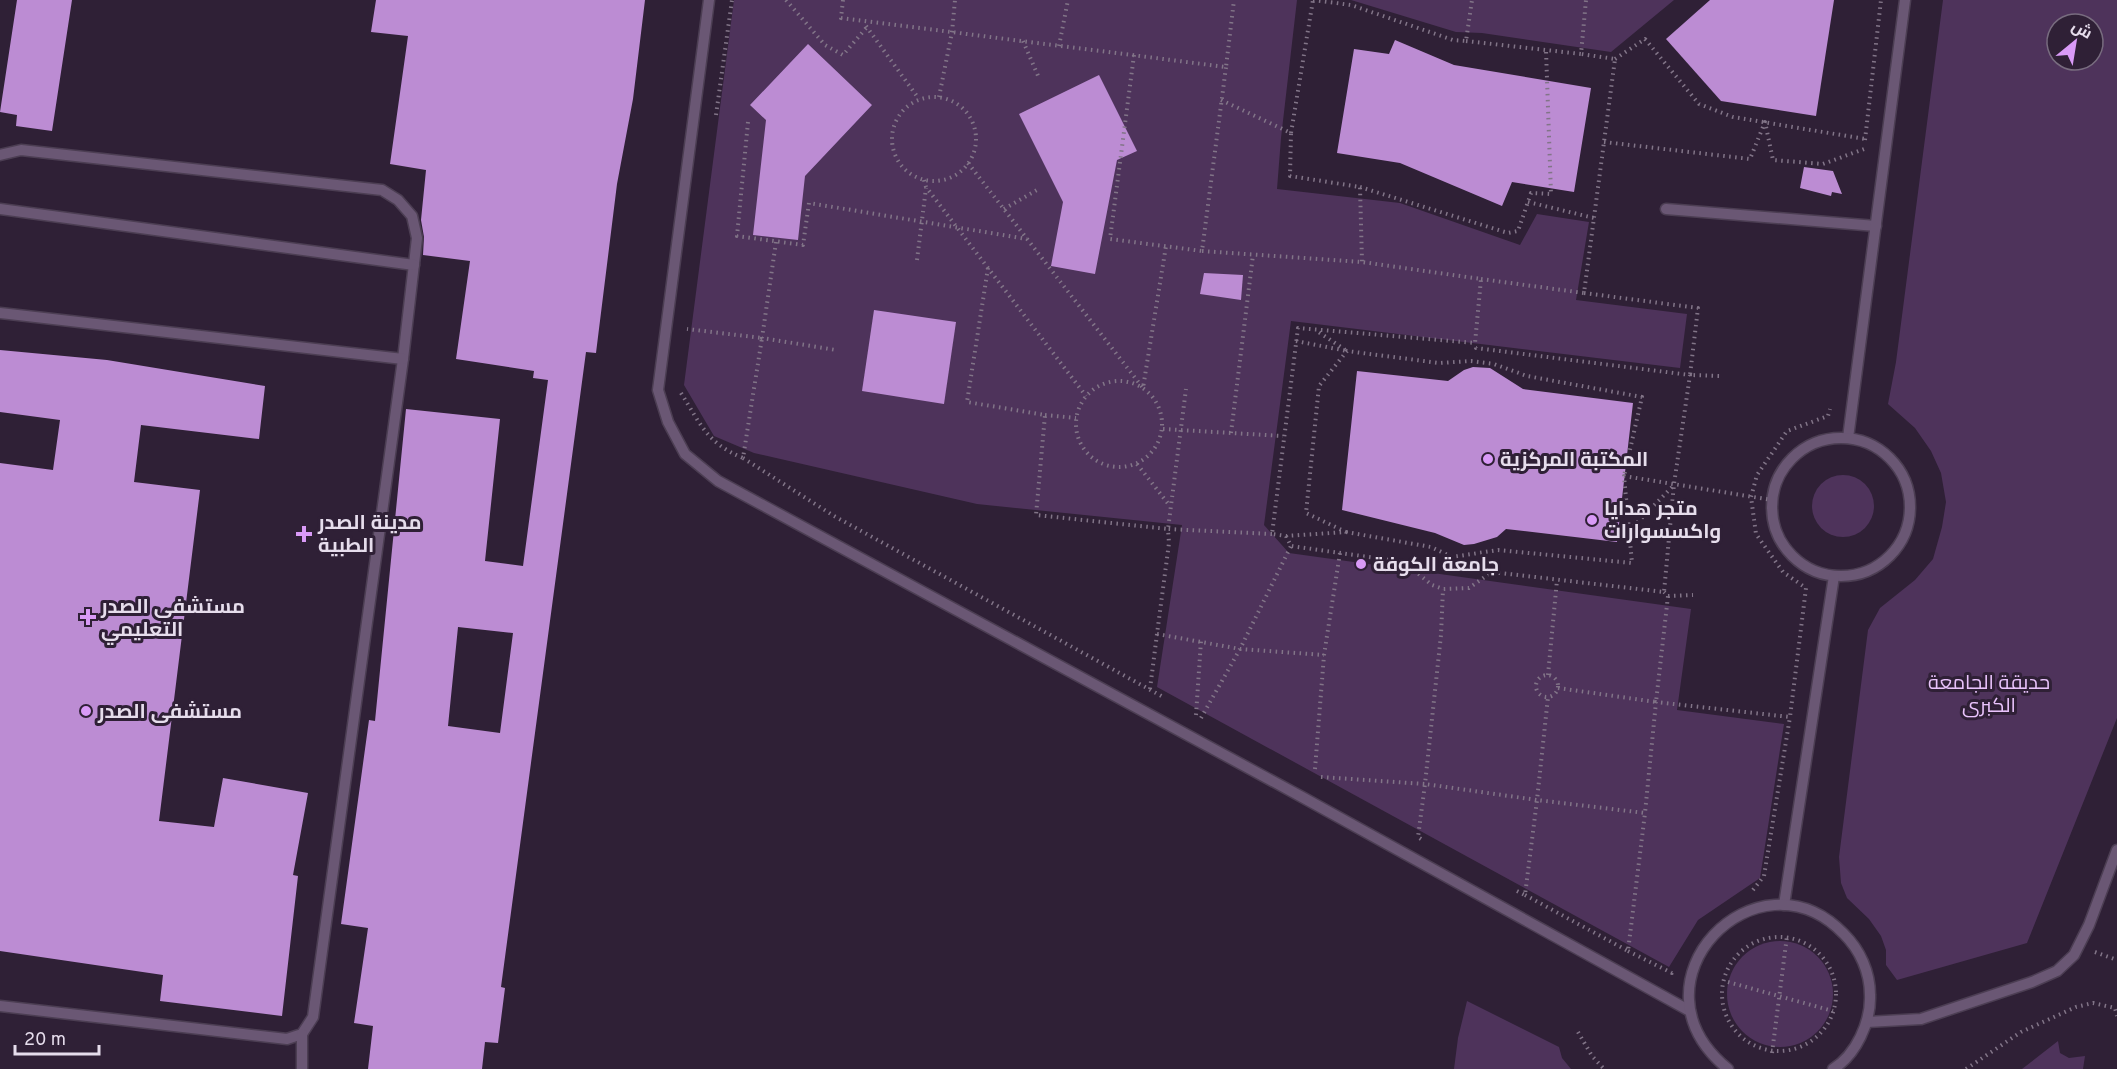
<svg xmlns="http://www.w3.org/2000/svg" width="2117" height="1069" font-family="Overpass,Cairo,sans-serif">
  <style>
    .green { fill: #4e335b; fill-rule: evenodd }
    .building { fill: #bc8cd3; fill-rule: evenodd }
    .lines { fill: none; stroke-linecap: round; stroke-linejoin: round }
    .service-casing { stroke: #4c3e53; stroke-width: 13 }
    .path { stroke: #827588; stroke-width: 4; stroke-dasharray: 1.5 4.5; stroke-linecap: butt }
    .service { stroke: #6a5774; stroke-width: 10 }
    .poi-dot { fill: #d99af7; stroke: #2f2036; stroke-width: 2 }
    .labels { text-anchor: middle; stroke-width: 6; stroke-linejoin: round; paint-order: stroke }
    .poi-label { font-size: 20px; font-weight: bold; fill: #e6ddec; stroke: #2f2036; text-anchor: start }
    .park-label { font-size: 20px; fill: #e9c3fc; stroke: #2f2036 }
  </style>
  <rect width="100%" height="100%" fill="#2f2036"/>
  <g class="green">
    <path d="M 734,0 L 1297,0 L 1281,138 L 1277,189 L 1400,203 L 1520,245 L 1537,214 L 1589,222 L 1576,300 L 1687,314 L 1680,368 L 1291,321 L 1264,525 L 1289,553 L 1691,609 L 1677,710 L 1784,724 L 1760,878 L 1698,920 L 1669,967 L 1157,687 L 1182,525 L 977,504 L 754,453 L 714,436 L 684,385 Z"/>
    <path d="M 1351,0 L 1674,0 L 1611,52 L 1482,33 L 1456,32 Z"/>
    <path d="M 1943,0 L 2117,0 L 2117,718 L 2027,943 L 1897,980 L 1886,965 L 1886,950 L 1881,936 L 1869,919 L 1847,898 L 1841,883 L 1839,857 L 1868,630 L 1880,608 L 1915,580 L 1933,559 L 1942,527 L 1946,502 L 1941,473 L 1931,451 L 1915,428 L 1888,404 L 1896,362 ZM 2057,24 L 2093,24 L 2093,60 L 2057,60 Z"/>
    <circle cx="1843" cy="506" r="31"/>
    <circle cx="1780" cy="994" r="53"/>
    <path d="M 1467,1001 L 1559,1047 L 1562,1058 L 1571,1069 L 1454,1069 L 1458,1038 Z"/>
    <path d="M 2058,1041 L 2060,1053 L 2069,1058 L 2085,1056 L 2083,1069 L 2022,1069 Z"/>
  </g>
  <g class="building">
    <path d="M 17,0 L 72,0 L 52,131 L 16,126 L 17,115 L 0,112 Z"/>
    <path d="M 376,0 L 645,0 L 633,99 L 617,184 L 596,353 L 586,352 L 501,987 L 505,988 L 498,1043 L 485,1042 L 482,1069 L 368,1069 L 373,1026 L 354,1023 L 368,928 L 341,924 L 369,720 L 375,721 L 406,409 L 500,419 L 485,561 L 523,566 L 548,380 L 533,378 L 534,371 L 456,359 L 470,261 L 423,255 L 424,237 L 421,220 L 426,170 L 390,164 L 408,36 L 371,32 ZM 458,627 L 513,633 L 500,733 L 448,726 Z"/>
    <path d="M 1710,0 L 1834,0 L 1816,116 L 1721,101 L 1666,39 Z"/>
    <path d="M 1395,40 L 1454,65 L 1591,88 L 1574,192 L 1512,182 L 1502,206 L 1400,163 L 1337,153 L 1354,49 L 1389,54 Z"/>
    <path d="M 808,44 L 872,105 L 805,176 L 798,240 L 753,235 L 766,120 L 750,105 Z"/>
    <path d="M 1099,75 L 1137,151 L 1117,160 L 1095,274 L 1051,266 L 1063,202 L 1019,114 Z"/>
    <path d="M 1804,167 L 1833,171 L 1842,194 L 1832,192 L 1831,196 L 1800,188 Z"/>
    <path d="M 1204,273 L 1243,275 L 1241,300 L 1200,294 Z"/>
    <path d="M 874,310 L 956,322 L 944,404 L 862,391 Z"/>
    <path d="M 0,350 L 107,360 L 265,386 L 259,439 L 141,425 L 134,482 L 200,490 L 159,821 L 214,827 L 223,778 L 308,793 L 293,875 L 298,876 L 282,1016 L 160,1001 L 163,975 L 0,951 L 0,463 L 53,470 L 60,420 L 0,412 Z"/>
    <path d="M 1473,367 L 1490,368 L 1523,389 L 1633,403 L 1617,542 L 1506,529 L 1497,537 L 1474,544 L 1464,545 L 1435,533 L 1342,510 L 1357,371 L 1448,381 L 1464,370 Z"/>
  </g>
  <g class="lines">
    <defs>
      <g id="service">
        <path d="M 709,0 L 658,390 L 668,422 L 685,454 L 718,481 L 1302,797 L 1690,1011"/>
        <path d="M 0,155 L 21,150 L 382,190 L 398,200 L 412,216 L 417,238 L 403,359 L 313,1017 L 302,1034 L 287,1039 L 0,1006"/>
        <path d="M 0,209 L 414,265"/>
        <path d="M 1666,209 L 1876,226"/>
        <path d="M 0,313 L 403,359"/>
        <path d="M 1848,438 L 1905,0"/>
        <circle cx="1841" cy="507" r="69"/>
        <path d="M 1784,905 L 1834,576"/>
        <path d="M 1867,1022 L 1921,1019 L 2032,982 L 2057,971 L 2074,955 L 2089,925 L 2117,850"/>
        <path d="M 302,1069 L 302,1034"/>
        <path d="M 1728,1069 C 1621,982 1758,844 1844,934 C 1860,950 1870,972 1870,995 C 1871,1022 1856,1055 1833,1069"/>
      </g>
    </defs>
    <use href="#service" class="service-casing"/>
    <g class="path">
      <path d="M 786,0 L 825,45 L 843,55 L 867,27"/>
      <path d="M 843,0 L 841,18 L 1226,67 L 1234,0"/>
      <path d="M 1313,0 L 1351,5 L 1453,40 L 1466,41 L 1472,0"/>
      <path d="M 866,26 L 919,99"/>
      <path d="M 1023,41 L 1039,78"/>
      <path d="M 1466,41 L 1581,54 L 1586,0"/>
      <path d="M 1059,46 L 1068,0"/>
      <path d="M 1134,55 L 1110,239 L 1202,251 L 1226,67"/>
      <path d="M 1615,59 L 1645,39 L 1699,104 L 1733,117 L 1865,139"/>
      <path d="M 939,97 L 952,32 L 955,0"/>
      <circle cx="934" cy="139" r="42"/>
      <path d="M 1221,100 L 1291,133 L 1290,176 L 1360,187 L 1362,262"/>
      <path d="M 716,115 L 732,0"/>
      <path d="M 748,122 L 737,236 L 803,245 L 809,203 L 1027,239"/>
      <path d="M 1291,133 L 1313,0"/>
      <path d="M 1865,140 L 1881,0"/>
      <path d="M 1604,142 L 1750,159 L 1765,122 L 1773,160 L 1823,164 L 1864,149"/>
      <path d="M 968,163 L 1143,388 L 1166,246"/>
      <path d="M 924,180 L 926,187 L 1086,396"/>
      <path d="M 1360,187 L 1508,233 L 1518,231 L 1531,193 L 1551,194 L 1546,50"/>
      <path d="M 1528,202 L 1594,218"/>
      <path d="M 1004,209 L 1037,190"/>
      <path d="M 776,242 L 762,338 L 836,350"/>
      <path d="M 1202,251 L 1362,262 L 1481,279 L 1475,343 L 1298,328 L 1272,534 L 1286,536 L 1346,532 L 1306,513 L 1319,386 L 1347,351 L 1439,363 L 1471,361 L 1494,364 L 1527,376 L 1642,397 L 1624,476"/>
      <path d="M 917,260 L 926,188"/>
      <path d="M 988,268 L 967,402 L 1045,415 L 1036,515 L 1168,529 L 1186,389"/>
      <path d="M 1481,279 L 1584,293 L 1615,59 L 1581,54"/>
      <path d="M 1584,293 L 1698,308 L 1690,375 L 1721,376"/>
      <path d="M 1296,341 L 1347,351 L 1317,331"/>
      <circle cx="1119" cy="424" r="43"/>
      <path d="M 681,393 C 701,425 707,443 743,458 L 762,338 L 687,329"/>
      <path d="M 1045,415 L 1076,418"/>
      <path d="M 1163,429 L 1283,436"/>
      <path d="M 1231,433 L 1253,255"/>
      <path d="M 743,458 L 834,516 L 1165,698"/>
      <path d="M 1137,464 L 1170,506"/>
      <path d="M 1629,531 L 1674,485"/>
      <path d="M 1346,532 L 1431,547 L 1452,557 L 1498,550 L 1632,563 L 1624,476 L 1772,500"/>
      <path d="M 1272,534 L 1168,529 L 1169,543 L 1157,634 L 1240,649 L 1324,655"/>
      <path d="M 1286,536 L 1291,546 L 1404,562 L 1432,585 L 1443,589 L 1469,588 L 1492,572 L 1664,592 L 1674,484 L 1690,375 L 1476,348 L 1475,343"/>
      <path d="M 1668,596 L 1693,595"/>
      <path d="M 1548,675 L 1557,580"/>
      <circle cx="1547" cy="686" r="11"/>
      <path d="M 1558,688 L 1656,702 L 1668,596 L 1664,592"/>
      <path d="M 1150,689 L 1157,634"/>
      <path d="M 1196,715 L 1201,641"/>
      <path d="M 1201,718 L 1240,649 L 1291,546"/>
      <path d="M 1315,769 L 1324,655 L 1340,553"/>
      <path d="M 1321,777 L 1425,784 L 1441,635 L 1443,589"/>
      <path d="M 1421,839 L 1418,837 L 1425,784 L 1537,800 L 1548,697"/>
      <path d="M 1753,890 L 1764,876 L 1790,717"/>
      <path d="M 1517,891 L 1525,895 L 1537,800 L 1645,813 L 1656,702 L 1790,717 L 1806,588 L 1783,572 L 1756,534 L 1751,497 L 1757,475 L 1787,431 L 1828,416 L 1830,409"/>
      <path d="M 1525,895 L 1628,951 L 1645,813"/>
      <circle cx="1779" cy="994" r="57"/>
      <path d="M 1628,951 L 1672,973 L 1674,970"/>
      <path d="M 2095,952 L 2117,960"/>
      <path d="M 1728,982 L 1833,1011"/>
      <path d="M 1578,1032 L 1592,1056 L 1604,1069"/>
      <path d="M 1772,1053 L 1787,936"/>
      <path d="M 1966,1069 L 2021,1032 L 2076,1007 L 2093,1003 L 2115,1008 L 2117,1016"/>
    </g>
    <use href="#service" class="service"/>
  </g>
  <g class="poi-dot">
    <circle cx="1488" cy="459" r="6"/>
    <circle cx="1592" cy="520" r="6"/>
    <path d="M301 525h6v6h6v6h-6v6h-6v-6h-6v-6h6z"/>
    <circle cx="1361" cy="564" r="6"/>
    <path d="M85 608h6v6h6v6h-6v6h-6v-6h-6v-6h6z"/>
    <circle cx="86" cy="711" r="6"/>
  </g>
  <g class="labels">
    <g class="poi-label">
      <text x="1500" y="466">المكتبة المركزية</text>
      <text x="1604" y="515">متجر هدايا<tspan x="1604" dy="23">واكسسوارات</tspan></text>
      <text x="318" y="529">مدينة الصدر<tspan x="318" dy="23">الطبية</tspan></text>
      <text x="1373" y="571">جامعة الكوفة</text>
      <text x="101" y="613">مستشفى الصدر<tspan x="101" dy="23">التعليمي</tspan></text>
      <text x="98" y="718">مستشفى الصدر</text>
    </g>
    <g class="park-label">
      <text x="1989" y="689">حديقة الجامعة<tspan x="1989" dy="23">الكبرى</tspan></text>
    </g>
  </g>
  <g transform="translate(2075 42) rotate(30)"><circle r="28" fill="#2f2036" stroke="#786c7f" stroke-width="1.5"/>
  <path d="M0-4.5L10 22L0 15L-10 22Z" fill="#d99af7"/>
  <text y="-9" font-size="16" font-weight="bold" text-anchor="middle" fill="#e6ddec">ش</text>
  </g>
  <path d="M15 1045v9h84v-9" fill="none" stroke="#e6ddec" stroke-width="3"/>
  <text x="24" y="1045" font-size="18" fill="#e6ddec" stroke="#2f2036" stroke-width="4.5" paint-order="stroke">20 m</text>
</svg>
